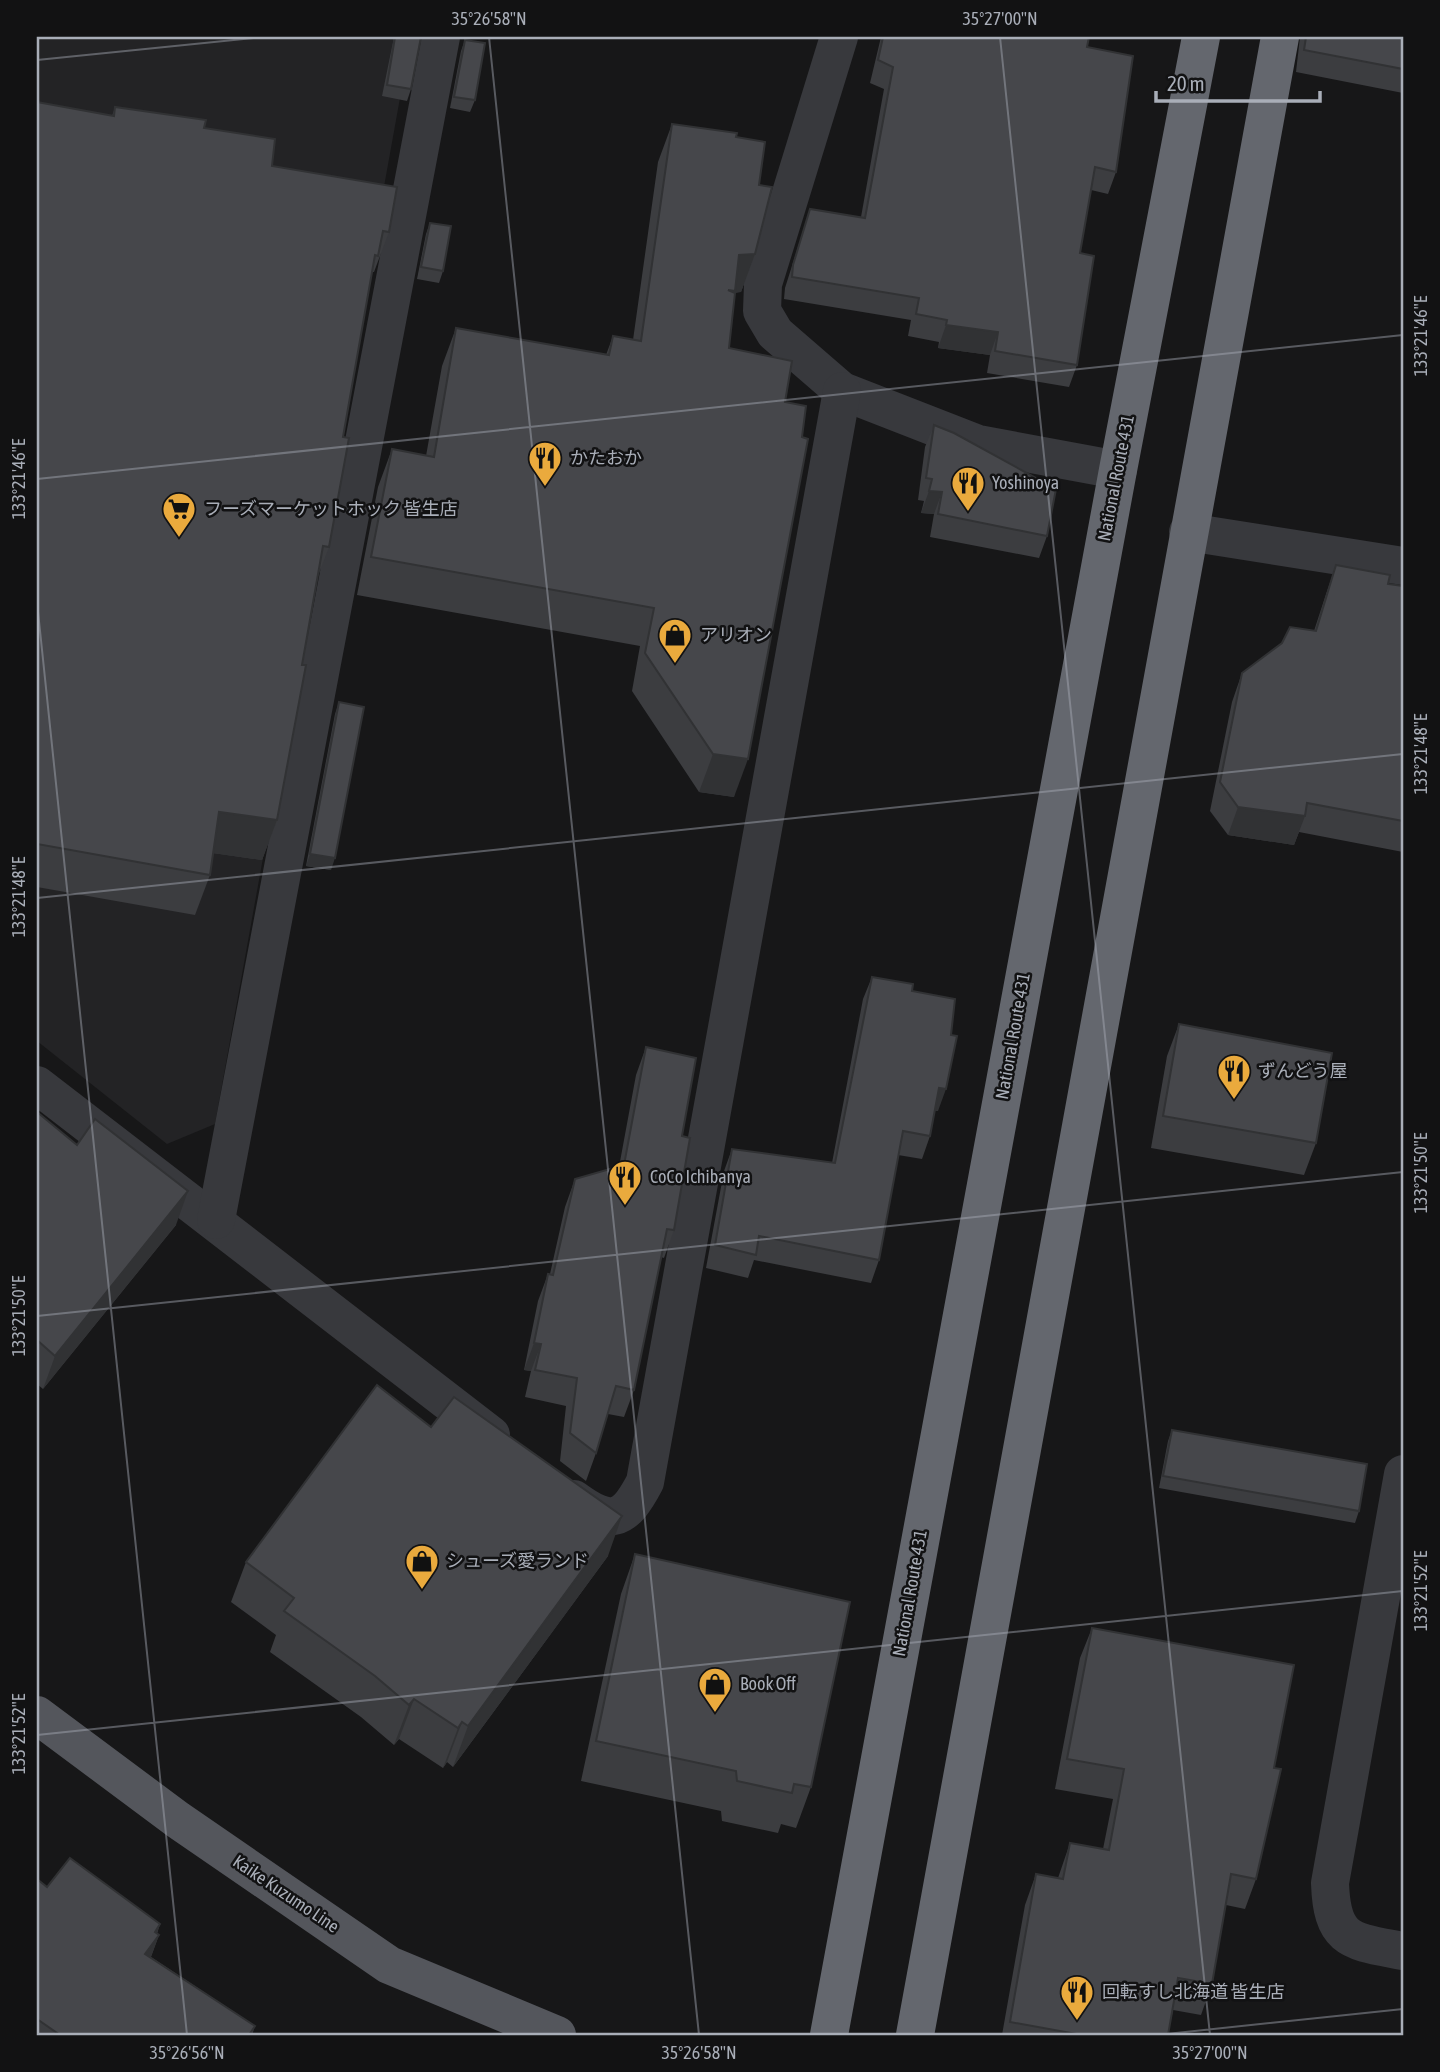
<svg xmlns="http://www.w3.org/2000/svg" width="1440" height="2072" font-family="'Asap Condensed','Noto Sans JP',sans-serif">
  <style>
    .built { fill: #232325 }
    .lines { fill: none; stroke-linecap: round; stroke-linejoin: round }
    .minor { stroke: #38393d; stroke-width: 38 }
    .major { stroke: #54565c; stroke-width: 38 }
    .highway { stroke: #64676e; stroke-width: 38 }
    .wall { fill: #3c3d40 }
    .shaded-wall { fill: #313234 }
    .building { fill: #46474b; stroke: #313234; stroke-width: 2 }
    .ticks { fill: none; stroke: #a9aeb8; stroke-width: 2; stroke-opacity: 0.45 }
    .labels { text-anchor: middle; stroke-width: 5; stroke-linejoin: round; paint-order: stroke }
    .poi-label { font-size: 18px; fill: #a9aeb8; stroke: #121213; text-anchor: start }
    .street-label { font-size: 18px; fill: #a9aeb8; stroke: #121213 }
    .neatline { fill: none; stroke: #a9aeb8; stroke-width: 2.5 }
    .ticks-label { font-size: 18px; text-anchor: middle; fill: #a9aeb8 }
  </style>
  <rect width="100%" height="100%" fill="#171718"/>
  <path class="built" d="M 37,37 L 411,37 L 215,1124 L 167,1144 L 37,1041 Z"/>
  <g class="lines">
    <g class="minor">
      <path d="M 839,37 L 763,284 L 762,311 L 775,333 L 842,391 L 978,444 L 1118,470"/>
      <path d="M 1188,532 L 1403,566"/>
      <path d="M 37,1085 L 491,1435"/>
      <path d="M 216,1220 L 441,37"/>
      <path d="M 1403,1474 L 1330,1883 C 1332,1942 1351,1941 1403,1951"/>
      <path d="M 574,1499 C 611,1526 624,1522 645,1482 L 842,391"/>
    </g>
    <path class="major" d="M 37,1715 L 178,1820 L 389,1965 L 557,2035"/>
    <g class="highway">
      <path d="M 829,2035 L 1118,470 L 1201,37"/>
      <path d="M 915,2035 L 1280,37"/>
    </g>
  </g>
  <g class="wall">
    <path d="M 394,37 L 421,37 L 411,89 L 407,101 L 382,96 Z"/>
    <path d="M 881,37 L 1089,37 L 1087,47 L 1116,172 L 1108,194 L 1091,190 L 1080,253 L 1077,365 L 1069,387 L 987,373 L 990,355 L 938,348 L 939,342 L 908,336 L 911,320 L 784,299 L 785,288 L 810,209 L 861,217 L 884,89 L 870,83 Z"/>
    <path d="M 1300,37 L 1403,37 L 1403,93 L 1296,72 Z"/>
    <path d="M 465,40 L 475,100 L 470,112 L 450,108 L 461,51 Z"/>
    <path d="M 37,102 L 112,116 L 115,107 L 204,128 L 389,232 L 374,272 L 372,272 L 343,437 L 329,547 L 318,576 L 277,820 L 262,860 L 213,853 L 210,875 L 195,915 L 37,887 Z"/>
    <path d="M 672,124 L 736,137 L 759,185 L 755,254 L 741,292 L 734,293 L 729,348 L 785,402 L 734,797 L 699,792 L 632,691 L 640,646 L 357,595 L 378,487 L 392,449 L 426,456 L 442,366 L 456,328 L 606,355 L 613,336 L 633,340 L 658,162 Z"/>
    <path d="M 430,223 L 443,271 L 439,283 L 417,279 L 426,234 Z"/>
    <path d="M 934,425 L 1047,536 L 1039,558 L 930,537 L 934,514 L 921,513 L 924,501 L 918,500 L 925,447 Z"/>
    <path d="M 1336,565 L 1388,584 L 1403,586 L 1403,852 L 1299,832 L 1294,845 L 1228,835 L 1210,811 L 1232,702 L 1242,673 L 1314,631 L 1326,594 Z"/>
    <path d="M 339,702 L 331,870 L 306,866 L 335,714 Z"/>
    <path d="M 872,977 L 912,991 L 938,1111 L 935,1111 L 930,1136 L 922,1159 L 898,1155 L 879,1260 L 871,1283 L 754,1260 L 748,1278 L 706,1268 L 724,1171 L 732,1149 L 832,1163 L 863,999 Z"/>
    <path d="M 1179,1024 L 1316,1143 L 1304,1175 L 1151,1148 L 1167,1056 Z"/>
    <path d="M 646,1047 L 682,1136 L 674,1230 L 664,1258 L 661,1257 L 634,1390 L 624,1417 L 608,1414 L 596,1453 L 586,1481 L 560,1461 L 566,1406 L 525,1397 L 531,1371 L 524,1370 L 538,1301 L 548,1274 L 550,1274 L 565,1207 L 575,1179 L 619,1167 L 636,1075 Z"/>
    <path d="M 37,1112 L 176,1225 L 43,1389 L 37,1384 Z"/>
    <path d="M 431,1427 L 608,1556 L 453,1767 L 447,1762 L 443,1768 L 399,1739 L 394,1745 L 361,1717 L 270,1652 L 276,1635 L 231,1602 L 246,1562 Z"/>
    <path d="M 1172,1430 L 1359,1511 L 1355,1523 L 1159,1488 L 1168,1441 Z"/>
    <path d="M 635,1554 L 811,1787 L 796,1828 L 781,1824 L 778,1833 L 722,1821 L 721,1811 L 581,1781 L 621,1594 Z"/>
    <path d="M 1092,1628 L 1274,1768 L 1256,1879 L 1245,1909 L 1226,1905 L 1212,1984 L 1201,2015 L 1173,2010 L 1168,2035 L 1002,2035 L 1025,1905 L 1036,1874 L 1058,1878 L 1070,1843 L 1103,1849 L 1113,1799 L 1055,1789 L 1080,1658 Z"/>
    <path d="M 37,1879 L 47,1887 L 160,1924 L 157,1934 L 159,1935 L 151,1957 L 255,2026 L 252,2035 L 37,2035 Z"/>
  </g>
  <g class="shaded-wall">
    <path d="M 755,254 L 741,292 L 734,292 L 739,255 Z"/>
    <path d="M 946,325 L 998,332 L 990,355 L 938,348 Z"/>
    <path d="M 929,491 L 942,492 L 934,514 L 921,513 Z"/>
    <path d="M 713,754 L 748,759 L 734,797 L 699,792 Z"/>
    <path d="M 1238,807 L 1305,816 L 1294,845 L 1228,835 Z"/>
    <path d="M 219,812 L 277,820 L 262,860 L 205,852 Z"/>
    <path d="M 310,854 L 335,858 L 331,870 L 306,866 Z"/>
    <path d="M 939,1088 L 946,1089 L 938,1111 L 931,1111 Z"/>
    <path d="M 188,1191 L 176,1225 L 43,1389 L 55,1356 Z"/>
    <path d="M 534,1343 L 541,1344 L 531,1371 L 524,1370 Z"/>
    <path d="M 622,1516 L 608,1556 L 453,1767 L 468,1726 Z"/>
    <path d="M 414,1699 L 399,1739 L 394,1745 L 409,1705 Z"/>
    <path d="M 462,1722 L 447,1762 L 443,1768 L 458,1728 Z"/>
    <path d="M 160,1924 L 154,1941 L 159,1935 L 150,1959 L 145,1954 L 155,1932 Z"/>
  </g>
  <g class="building">
    <path d="M 395,37 L 421,37 L 411,89 L 387,85 Z"/>
    <path d="M 883,37 L 1089,37 L 1087,47 L 1133,56 L 1116,172 L 1095,167 L 1080,253 L 1094,256 L 1077,365 L 995,351 L 998,332 L 946,325 L 947,320 L 916,314 L 919,298 L 792,277 L 793,265 L 810,209 L 865,218 L 893,67 L 878,60 Z"/>
    <path d="M 1306,37 L 1403,37 L 1403,69 L 1304,50 Z"/>
    <path d="M 465,40 L 485,43 L 475,100 L 454,97 Z"/>
    <path d="M 37,102 L 114,116 L 115,107 L 206,120 L 204,128 L 275,139 L 272,166 L 397,187 L 389,232 L 383,231 L 378,256 L 375,255 L 343,437 L 349,438 L 329,547 L 323,546 L 302,665 L 306,665 L 277,820 L 219,812 L 210,875 L 37,844 Z"/>
    <path d="M 672,124 L 737,133 L 736,137 L 765,142 L 759,185 L 772,187 L 755,254 L 739,255 L 735,291 L 728,290 L 735,293 L 729,348 L 792,361 L 785,402 L 806,406 L 802,437 L 808,439 L 748,759 L 713,754 L 645,653 L 654,608 L 371,557 L 392,449 L 434,457 L 456,328 L 609,355 L 613,336 L 641,341 Z"/>
    <path d="M 430,223 L 451,226 L 443,271 L 421,267 Z"/>
    <path d="M 934,425 L 954,433 L 1056,489 L 1047,536 L 938,514 L 942,492 L 929,491 L 932,479 L 926,478 Z"/>
    <path d="M 1336,565 L 1390,575 L 1388,584 L 1403,586 L 1403,821 L 1307,803 L 1305,816 L 1238,807 L 1220,782 L 1242,673 L 1282,643 L 1290,627 L 1316,631 Z"/>
    <path d="M 339,702 L 364,707 L 335,858 L 310,854 Z"/>
    <path d="M 872,977 L 913,984 L 912,991 L 955,999 L 951,1035 L 957,1036 L 946,1089 L 939,1088 L 930,1136 L 903,1131 L 879,1260 L 759,1236 L 756,1255 L 715,1245 L 732,1149 L 835,1163 Z"/>
    <path d="M 1179,1024 L 1332,1053 L 1316,1143 L 1163,1116 Z"/>
    <path d="M 646,1047 L 696,1058 L 682,1136 L 690,1138 L 674,1230 L 667,1229 L 634,1390 L 616,1386 L 596,1453 L 570,1433 L 577,1378 L 535,1370 L 541,1344 L 534,1343 L 548,1274 L 553,1275 L 575,1179 L 624,1165 Z"/>
    <path d="M 37,1112 L 77,1145 L 95,1119 L 188,1191 L 55,1356 L 37,1340 Z"/>
    <path d="M 377,1385 L 431,1427 L 454,1397 L 622,1516 L 468,1726 L 462,1722 L 458,1728 L 414,1699 L 409,1705 L 375,1676 L 284,1611 L 294,1598 L 246,1562 Z"/>
    <path d="M 1172,1430 L 1367,1464 L 1359,1511 L 1163,1476 Z"/>
    <path d="M 635,1554 L 850,1602 L 811,1787 L 794,1784 L 792,1793 L 737,1781 L 736,1771 L 596,1741 Z"/>
    <path d="M 1092,1628 L 1294,1665 L 1274,1768 L 1281,1769 L 1256,1879 L 1231,1874 L 1212,1984 L 1178,1978 L 1168,2035 L 1082,2035 L 1010,2022 L 1036,1874 L 1063,1879 L 1070,1843 L 1109,1850 L 1124,1769 L 1067,1759 Z"/>
    <path d="M 70,1858 L 160,1924 L 155,1932 L 159,1935 L 145,1954 L 255,2026 L 249,2035 L 60,2035 L 37,2019 L 37,1879 L 47,1887 Z"/>
  </g>
  <path class="ticks" d="M 489,37 L 699,2035M 1000,37 L 1210,2035M 37,60 L 263,37M 37,479 L 1403,335M 37,602 L 187,2035M 37,898 L 1403,754M 37,1316 L 1403,1172M 37,1735 L 1403,1591M 1157,2035 L 1403,2009"/>
  <defs>
    <symbol id="restaurant-pin" viewBox="-11 -11 22 30"><path d="M0 17L-7.5 6A9.5 9.5 0 1 1 7.5 6Z" fill="#eaaa3d" stroke="#121213"/><path d="M-5-6h1v4h1v-4h1v4h1v-4h1v5L-1.5 .5V6h-2V.5L-5-1ZM5-6V6H3V1.5H1.5Q1.5-4 5-6Z" fill="#111"/></symbol>
    <symbol id="supermarket-pin" viewBox="-11 -11 22 30"><path d="M0 17L-7.5 6A9.5 9.5 0 1 1 7.5 6Z" fill="#eaaa3d" stroke="#121213"/><path d="M-6-5.5h2.5l.6 2H6L4.5 2H-2.5L-4.4-4H-6ZM-1.5 3.2a1.3 1.3 0 1 0 .1 0ZM3 3.2a1.3 1.3 0 1 0 .1 0Z" fill="#111"/></symbol>
    <symbol id="shop-pin" viewBox="-11 -11 22 30"><path d="M0 17L-7.5 6A9.5 9.5 0 1 1 7.5 6Z" fill="#eaaa3d" stroke="#121213"/><path d="M-5-2.5h2.3a2.7 3.5 0 0 1 5.4 0H5L5.5 6h-11ZM-1.5-2.5h3a1.5 2.3 0 0 0-3 0Z" fill="#111"/></symbol>
  </defs>
  <g fill-rule="evenodd">
    <use href="#restaurant-pin" x="526" y="439" width="38" height="52"/>
    <use href="#restaurant-pin" x="949" y="464" width="38" height="52"/>
    <use href="#supermarket-pin" x="160" y="490" width="38" height="52"/>
    <use href="#shop-pin" x="656" y="616" width="38" height="52"/>
    <use href="#restaurant-pin" x="1215" y="1052" width="38" height="52"/>
    <use href="#restaurant-pin" x="606" y="1158" width="38" height="52"/>
    <use href="#shop-pin" x="403" y="1542" width="38" height="52"/>
    <use href="#shop-pin" x="696" y="1665" width="38" height="52"/>
    <use href="#restaurant-pin" x="1058" y="1973" width="38" height="52"/>
  </g>
  <g class="labels">
    <g class="poi-label">
      <text x="570" y="464">かたおか</text>
      <text x="992" y="489">Yoshinoya</text>
      <text x="204" y="515">フーズマーケットホック 皆生店</text>
      <text x="700" y="641">アリオン</text>
      <text x="1258" y="1077">ずんどう屋</text>
      <text x="650" y="1183">CoCo Ichibanya</text>
      <text x="446" y="1567">シューズ愛ランド</text>
      <text x="740" y="1690">Book Off</text>
      <text x="1102" y="1998">回転すし北海道 皆生店</text>
    </g>
    <g class="street-label">
      <text transform="translate(1116 478) rotate(-79)" y="6">National Route 431</text>
      <text transform="translate(1013 1036) rotate(-80)" y="6">National Route 431</text>
      <text transform="translate(910 1593) rotate(-80)" y="6">National Route 431</text>
      <text transform="translate(286 1894) rotate(34)" y="6">Kaike Kuzumo Line</text>
    </g>
  </g>
  <rect width="1440" height="2072" fill="none" stroke="#121213" stroke-width="77"/>
  <path d="M1156 91v10h164v-10" fill="none" stroke="#a9aeb8" stroke-width="3.5"/>
  <text x="1167" y="91" font-size="21" fill="#a9aeb8" stroke="#121213" stroke-width="5" paint-order="stroke">20 m</text>
  <rect x="38" y="38" width="1364" height="1996" class="neatline"/>
  <g class="ticks-label">
    <text x="489" y="25">35°26'58"N</text>
    <text x="1000" y="25">35°27'00"N</text>
    <text transform="translate(1421 336) rotate(-90)" y="6">133°21'46"E</text>
    <text transform="translate(19 479) rotate(-90)" y="6">133°21'46"E</text>
    <text transform="translate(1421 754) rotate(-90)" y="6">133°21'48"E</text>
    <text transform="translate(19 897) rotate(-90)" y="6">133°21'48"E</text>
    <text transform="translate(1421 1173) rotate(-90)" y="6">133°21'50"E</text>
    <text transform="translate(19 1316) rotate(-90)" y="6">133°21'50"E</text>
    <text transform="translate(1421 1591) rotate(-90)" y="6">133°21'52"E</text>
    <text transform="translate(19 1734) rotate(-90)" y="6">133°21'52"E</text>
    <text x="187" y="2059">35°26'56"N</text>
    <text x="699" y="2059">35°26'58"N</text>
    <text x="1210" y="2059">35°27'00"N</text>
  </g>
</svg>
